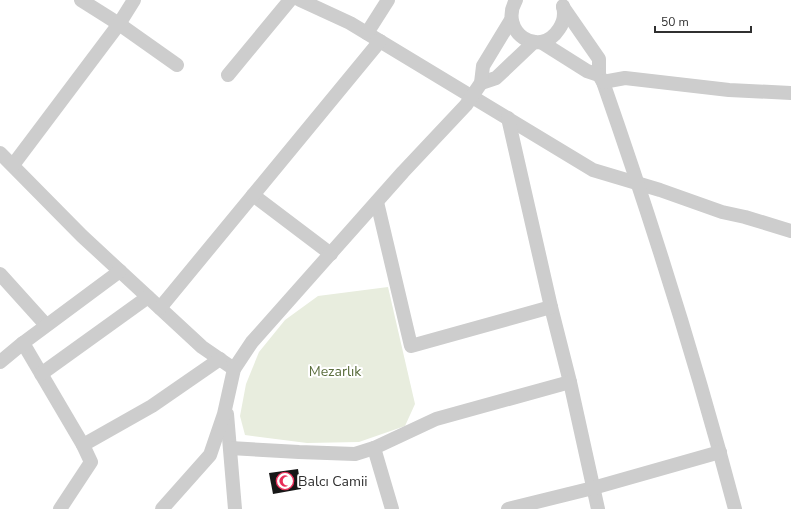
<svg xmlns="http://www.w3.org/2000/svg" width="791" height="509" font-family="'Nunito Sans',sans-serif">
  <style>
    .green { fill: #e8edde }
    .building { fill: #171717 }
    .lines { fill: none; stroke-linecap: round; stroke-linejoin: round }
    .minor { stroke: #cdcdcd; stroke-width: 14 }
    .labels { text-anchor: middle; stroke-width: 4; stroke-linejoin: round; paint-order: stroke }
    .park-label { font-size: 14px; fill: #5a6d3c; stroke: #fff }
    .poi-label { font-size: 14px; fill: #303030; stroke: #fff; text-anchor: start }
  </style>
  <rect width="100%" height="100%" fill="#fff"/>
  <path class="green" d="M 388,287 L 415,404 L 405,426 L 359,442 L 307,443 L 245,435 L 240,416 L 246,384 L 259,352 L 285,320 L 318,296 Z"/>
  <path class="building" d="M 298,469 L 301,489 L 273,494 L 269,473 Z"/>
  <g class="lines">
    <g class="minor">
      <path d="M 81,0 L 119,24 L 177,65"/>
      <path d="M 300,0 L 350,23 L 593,170 L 660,190 L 722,212 L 745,217 L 791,231"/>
      <path d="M 516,0 C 498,31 539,60 559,29 C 564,22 565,14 563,6"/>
      <path d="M 563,7 L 599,59 L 599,75 L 603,82 C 652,222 697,365 735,509"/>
      <path d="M 367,33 L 388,0"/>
      <path d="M 541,42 L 587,71 L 599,75"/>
      <path d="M 228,75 L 290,0"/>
      <path d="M 603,82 L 625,78 L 729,90 L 791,93"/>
      <path d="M 481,83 L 496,78 L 534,42"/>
      <path d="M 508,118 L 551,307 L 570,382"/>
      <path d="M 0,153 L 82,236 L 202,347 L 234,369"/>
      <path d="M 13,165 L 119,24 L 134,0"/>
      <path d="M 253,195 L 331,254"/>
      <path d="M 377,202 L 411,346 L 551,307"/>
      <path d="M 0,274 L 46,325"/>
      <path d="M 160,308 L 380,41"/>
      <path d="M 23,343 L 83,445 L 152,406 L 220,359"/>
      <path d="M 0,362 L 23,343 L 120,271"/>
      <path d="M 41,374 L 148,297"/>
      <path d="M 227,414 L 235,509"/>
      <path d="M 230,448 L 299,452 L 355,454 L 374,448 L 436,419 L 570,382 L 598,509"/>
      <path d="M 374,448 L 392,509"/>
      <path d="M 60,509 L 91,462 L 83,445"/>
      <path d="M 162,509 L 210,455 L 224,414 L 234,369 L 252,342 L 403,172 L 466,105 L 481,83 L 483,66 L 511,20"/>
      <path d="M 508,509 L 593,488 L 720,452"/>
    </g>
  </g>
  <defs>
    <symbol id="mosque-ring" viewBox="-11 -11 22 22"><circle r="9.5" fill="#fff" stroke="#e92f5a" stroke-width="1.5"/><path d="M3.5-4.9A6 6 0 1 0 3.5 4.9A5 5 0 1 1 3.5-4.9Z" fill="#e92f5a"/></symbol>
  </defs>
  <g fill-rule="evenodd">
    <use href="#mosque-ring" x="275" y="471" width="20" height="20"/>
  </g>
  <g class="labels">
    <g class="park-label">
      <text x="335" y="376">Mezarlık</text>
    </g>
    <g class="poi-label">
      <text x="298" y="486">Balcı Camii</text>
    </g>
  </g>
  <path d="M655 26v6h96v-6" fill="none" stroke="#303030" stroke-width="2"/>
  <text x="661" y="26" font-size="12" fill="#303030" stroke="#ffffff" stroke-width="3" paint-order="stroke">50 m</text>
</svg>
